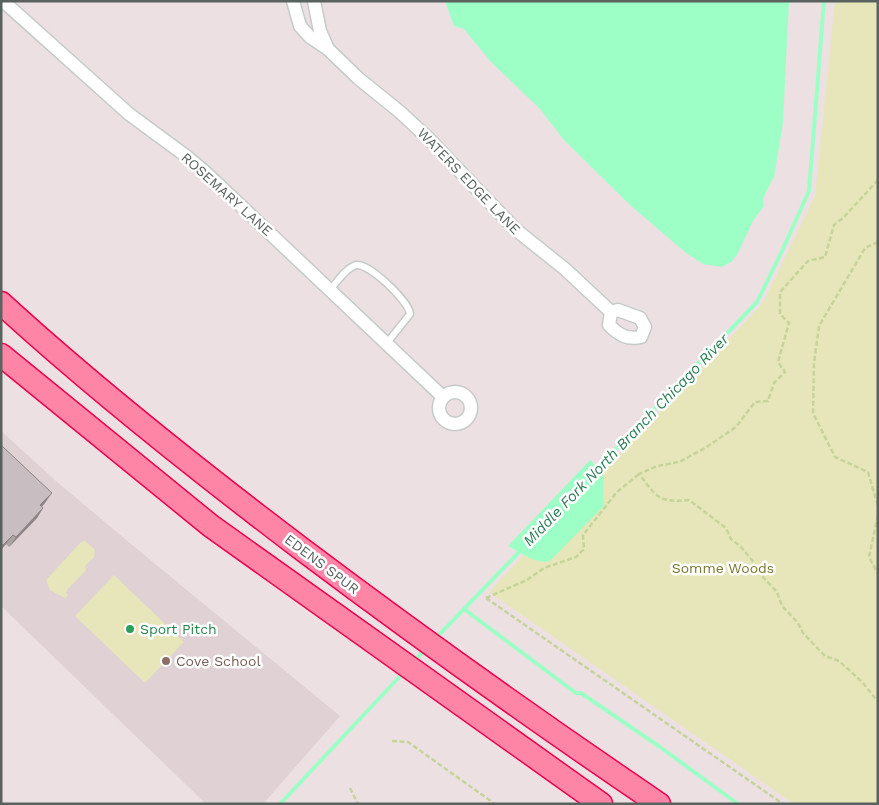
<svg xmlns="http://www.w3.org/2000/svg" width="879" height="805" font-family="'Work Sans',sans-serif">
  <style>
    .education { fill: #dfd1d4 }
    .green { fill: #e7e6ba }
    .water { fill: #9effc6 }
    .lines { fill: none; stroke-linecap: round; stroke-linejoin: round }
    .stream { stroke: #9effc6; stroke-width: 4 }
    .lane-casing { stroke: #c4ccc9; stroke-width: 9 }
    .street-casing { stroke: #c4ccc9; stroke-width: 15 }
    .highway-casing { stroke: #ed0050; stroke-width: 25 }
    .path { stroke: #c6d49a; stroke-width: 2.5; stroke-dasharray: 5 2.5; stroke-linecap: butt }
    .lane { stroke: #fff; stroke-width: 6 }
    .street { stroke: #fff; stroke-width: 12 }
    .highway { stroke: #ff85a7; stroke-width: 22 }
    .wall { fill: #aca3a5 }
    .shaded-wall { fill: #8c8486 }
    .building { fill: #c8bdc0; stroke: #8c8486 }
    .leisure-dot { fill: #2e9e5b; stroke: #fff; stroke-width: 2 }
    .education-dot { fill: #8d6e63; stroke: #fff; stroke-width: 2 }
    .labels { text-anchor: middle; stroke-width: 5; stroke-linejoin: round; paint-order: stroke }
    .street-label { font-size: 14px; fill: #59625e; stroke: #fff }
    .park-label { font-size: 14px; fill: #76782b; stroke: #fff }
    .leisure-label { font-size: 14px; fill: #27864d; stroke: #fff; text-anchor: start }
    .education-label { font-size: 14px; fill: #785e54; stroke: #fff; text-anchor: start }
    .water-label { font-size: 15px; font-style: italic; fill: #2a7f54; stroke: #fff }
  </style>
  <rect width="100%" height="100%" fill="#ede0e3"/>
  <path class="education" d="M 1,431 L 56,481 L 137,549 L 340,716 L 263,804 L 206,804 L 1,606 Z"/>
  <g class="green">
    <path d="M 835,1 L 878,1 L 878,804 L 794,804 L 489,592 L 763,303 L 815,196 Z"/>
    <path d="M 85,541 L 95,550 L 94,557 L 85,566 L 86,570 L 67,590 L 66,593 L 68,595 L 65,598 L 50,590 L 46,580 L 81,542 Z"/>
    <path d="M 114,575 L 184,642 L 145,683 L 75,616 Z"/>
  </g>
  <g class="water">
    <path d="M 445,1 L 789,1 L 783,123 L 774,177 L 763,198 L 764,206 L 753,221 L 737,255 L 731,262 L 722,267 L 703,264 L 686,253 L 630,205 L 564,140 L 540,109 L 490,61 L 464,29 L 454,26 Z"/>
    <path d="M 590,460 L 604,473 L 603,507 L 550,561 C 537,565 520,552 508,546 Z"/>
  </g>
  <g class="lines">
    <g class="stream">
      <path d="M 596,470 L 757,302 L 782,251 L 809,191 L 824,1"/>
      <path d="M 464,609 L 576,693 L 581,693 L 660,747 L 738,804"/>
      <path d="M 436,638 L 523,548"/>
      <path d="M 413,662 L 426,649"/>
      <path d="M 280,804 L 403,673"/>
    </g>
    <defs>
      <path id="lane" d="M 330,290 C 337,282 346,268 356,265 C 369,263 409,301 410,314 L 387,343"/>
      <g id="street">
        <path d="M 3,1 L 129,114 L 186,156 L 204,171 L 443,397"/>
        <path d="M 293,1 L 300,26 L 310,37 L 328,49 L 358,78 L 400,112 L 428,138 L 515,229 L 565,269 L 611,312 L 609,325 C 619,335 627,340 641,337 L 645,327 L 640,318 L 618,310 L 611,312"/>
        <path d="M 314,1 L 320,31 L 328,49"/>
        <circle cx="455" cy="408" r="16"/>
      </g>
      <g id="highway">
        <path d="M 1,303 C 97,391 200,472 303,550 C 420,638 538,722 659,804"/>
        <path d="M 1,355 L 211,526 L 601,804"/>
      </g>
    </defs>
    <use href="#lane" class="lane-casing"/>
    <use href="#street" class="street-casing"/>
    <use href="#highway" class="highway-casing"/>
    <g class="path">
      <path d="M 878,180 L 843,218 L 834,225 L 825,257 L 808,261 L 780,292 L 780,314 L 789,323 L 778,362 L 785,372 L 774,383 L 768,401 L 755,402 L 736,427 L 705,448 L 679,462 L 657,466 L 639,474 C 657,497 658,503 689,500 L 726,528 L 731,539 L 740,546 L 757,566 L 760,574 L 777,592 L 782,606 L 798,623 L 803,633 L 825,656 L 839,661 L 847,668 L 863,683 L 878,702"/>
      <path d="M 878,242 L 865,248 L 819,326 L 814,363 L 813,413 L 835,457 L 868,472 L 878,506"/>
      <path d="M 878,515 L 869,557 L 878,574"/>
      <path d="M 486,598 L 783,804"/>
      <path d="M 486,598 L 527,580 L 544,568 L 576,557 L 584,549 L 583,535 L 617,492 L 639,474"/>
      <path d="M 392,741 L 408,742 L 495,804"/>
      <path d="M 350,788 L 358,804"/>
    </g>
    <use href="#lane" class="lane"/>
    <use href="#street" class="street"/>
    <use href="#highway" class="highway"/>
  </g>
  <path class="wall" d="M 1,445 L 45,503 L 42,506 L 43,508 L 37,518 L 9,547 L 6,544 L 1,550 Z"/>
  <g class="shaded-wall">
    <path d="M 52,493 L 45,503 L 34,515 L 40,505 Z"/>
    <path d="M 43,508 L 37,518 L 9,547 L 16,537 Z"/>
    <path d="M 13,535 L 6,544 L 1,550 L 1,548 L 3,545 Z"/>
  </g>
  <path class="building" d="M 1,445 L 52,493 L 40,505 L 43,508 L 16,537 L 13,535 L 3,545 L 1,544 Z"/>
  <circle class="leisure-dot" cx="130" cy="629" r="5"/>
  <circle class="education-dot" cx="166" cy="661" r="5"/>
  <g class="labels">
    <g class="street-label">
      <text transform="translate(469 181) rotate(46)" y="5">WATERS EDGE LANE</text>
      <text transform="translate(227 194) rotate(42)" y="5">ROSEMARY LANE</text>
      <text transform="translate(322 564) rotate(37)" y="5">EDENS SPUR</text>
    </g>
    <g class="park-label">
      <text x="723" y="573">Somme Woods</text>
    </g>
    <g class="leisure-label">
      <text x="140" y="634">Sport Pitch</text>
    </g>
    <g class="education-label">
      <text x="176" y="666">Cove School</text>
    </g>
    <g class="water-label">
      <text transform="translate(626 440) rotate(-46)" y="5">Middle Fork North Branch Chicago River</text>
    </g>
  </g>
  <rect width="879" height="805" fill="none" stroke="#59625e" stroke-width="5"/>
</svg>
